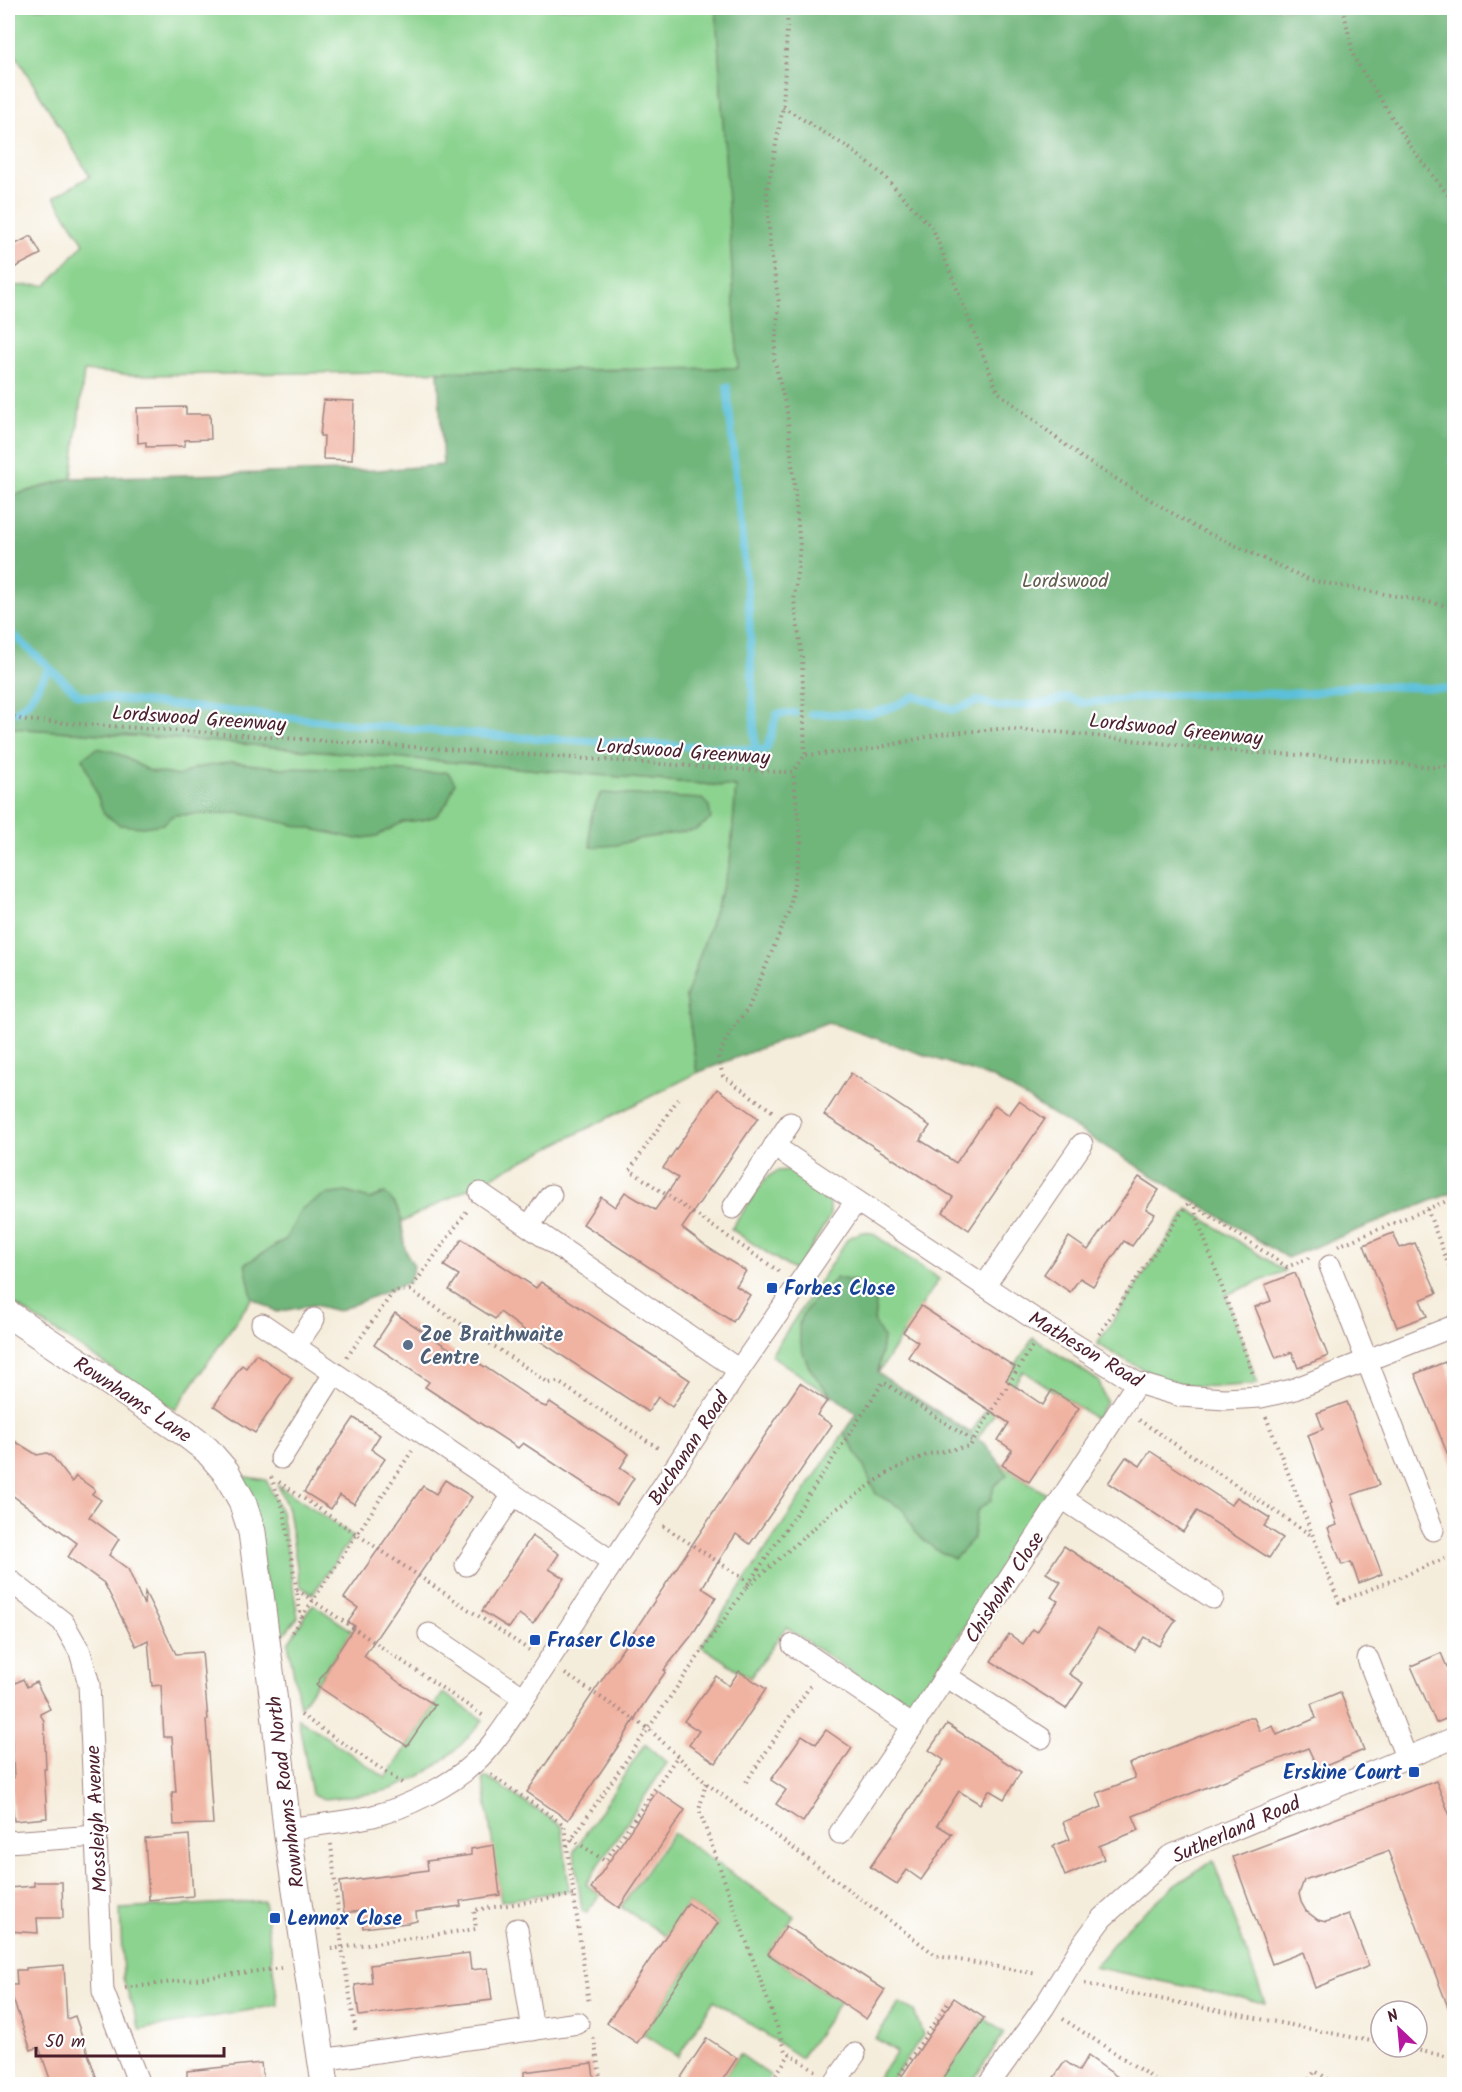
<svg xmlns="http://www.w3.org/2000/svg" width="1462" height="2092" font-family="Kalam,sans-serif">
  <style>
    .green { fill: #8bd38f; stroke: #6a795d; stroke-width: 1.5 }
    .forest { fill: #70b57a; stroke: #5d6a52; stroke-width: 1.5 }
    .lines { fill: none; stroke-linecap: round; stroke-linejoin: round }
    .stream { stroke: #5cc0da; stroke-width: 8 }
    .building { fill: #f0b2a1 }
    .minor-casing { stroke: #a08683; stroke-width: 23 }
    .tertiary-casing { stroke: #a08683; stroke-width: 29 }
    .path { stroke: #a08683; stroke-width: 4; stroke-dasharray: 1.5 4.5; stroke-linecap: butt }
    .minor { stroke: #fff; stroke-width: 21 }
    .tertiary { stroke: #fff; stroke-width: 27 }
    .transit-dot { fill: #1a4fb4; stroke: #fff; stroke-width: 2 }
    .service-dot { fill: #5c6f8a; stroke: #fff; stroke-width: 2 }
    .labels { text-anchor: middle; stroke-width: 4.5; stroke-linejoin: round; paint-order: stroke }
    .park-label { font-size: 20px; fill: #615e4e; stroke: #fff }
    .street-label { font-size: 20px; fill: #4a1f2b; stroke: #fff }
    .transit-label { font-size: 20px; font-weight: bold; fill: #164399; stroke: #fff; text-anchor: start }
    .service-label { font-size: 20px; font-weight: bold; fill: #4e5e75; stroke: #fff; text-anchor: start }
  </style>
  <rect width="100%" height="100%" fill="#fff"/>
  <filter id="ink" filterUnits="userSpaceOnUse"><feTurbulence type="fractalNoise" baseFrequency=".0167" numOctaves="2"/><feDisplacementMap in="SourceGraphic" scale="12" xChannelSelector="R" yChannelSelector="G"/><feConvolveMatrix kernelMatrix="1 2 1 2 8 2 1 2 1" color-interpolation-filters="sRGB"/></filter>
  <filter id="wash" filterUnits="userSpaceOnUse"><feTurbulence type="fractalNoise" baseFrequency=".008" numOctaves="4" result="noise"/><feDisplacementMap in="SourceGraphic" scale="24" xChannelSelector="R" yChannelSelector="G"/><feGaussianBlur stdDeviation="1.35" result="paint"/><feColorMatrix in="noise" values="0 0 0 0 0 0 0 0 0 0 0 0 0 0 0 0 0 1.4 0 .05"/><feComposite in="paint" operator="in"/></filter>
  <g filter="url(#wash)">
    <rect width="100%" height="100%" fill="#f5eddb"/>
    <g class="green">
      <path d="M 8,8 L 716,8 L 739,368 L 133,375 L 84,371 L 72,478 L 8,497 L 8,286 L 47,285 L 84,243 L 54,197 L 90,176 L 8,43 Z"/>
      <path d="M 8,724 L 11,728 L 195,740 L 736,787 L 730,864 L 686,997 L 697,1073 L 252,1298 L 175,1410 L 8,1300 Z"/>
      <path d="M 791,1170 L 825,1193 L 830,1203 L 830,1216 L 796,1272 L 731,1229 L 766,1178 L 777,1171 Z"/>
      <path d="M 1188,1209 L 1285,1271 L 1226,1295 L 1258,1384 C 1232,1386 1203,1389 1178,1383 C 1153,1377 1120,1357 1097,1344 Z"/>
      <path d="M 862,1232 L 872,1233 L 939,1279 L 878,1373 L 883,1339 L 874,1321 L 876,1303 L 866,1294 L 808,1366 L 832,1397 L 771,1355 L 848,1238 Z"/>
      <path d="M 1033,1338 L 1099,1381 L 1106,1402 L 1096,1419 L 1023,1371 L 973,1445 L 1049,1496 L 922,1693 L 911,1703 L 898,1704 L 786,1627 L 750,1678 L 701,1646 L 882,1376 L 971,1433 Z"/>
      <path d="M 240,1476 L 266,1480 L 281,1512 L 298,1617 L 279,1640 Z"/>
      <path d="M 278,1485 L 353,1536 L 313,1594 L 300,1586 L 288,1510 Z"/>
      <path d="M 313,1604 L 352,1631 L 300,1707 L 288,1643 Z"/>
      <path d="M 443,1693 L 483,1720 C 458,1752 420,1784 379,1792 C 369,1794 358,1795 347,1796 C 334,1798 323,1802 312,1794 L 298,1718 L 386,1778 Z"/>
      <path d="M 645,1744 L 667,1763 L 586,1884 L 600,1895 L 586,1913 L 582,1911 L 574,1851 Z"/>
      <path d="M 486,1777 L 562,1826 L 569,1890 L 501,1901 L 483,1779 Z"/>
      <path d="M 673,1833 L 794,1916 L 768,1954 L 840,2002 L 801,2058 L 714,2000 L 678,2057 L 643,2034 L 718,1923 L 688,1903 L 666,1936 L 621,1907 Z"/>
      <path d="M 1213,1860 L 1265,2003 L 1094,1967 L 1129,1925 L 1175,1885 Z"/>
      <path d="M 264,1901 L 278,2005 L 140,2030 L 123,1978 L 120,1909 Z"/>
      <path d="M 900,2003 L 914,2011 L 923,2035 L 889,2084 L 873,2084 L 897,2052 L 875,2038 Z"/>
      <path d="M 984,2018 L 1004,2033 L 971,2084 L 939,2084 Z"/>
      <path d="M 740,2054 L 771,2076 L 765,2084 L 719,2084 Z"/>
    </g>
    <g class="forest">
      <path d="M 716,8 L 1454,8 L 1454,1192 L 1287,1258 L 995,1079 L 828,1022 L 697,1073 L 686,997 L 730,864 L 736,787 L 195,740 L 11,728 L 8,724 L 8,497 L 72,478 L 378,470 L 443,465 L 438,372 L 738,368 Z"/>
      <path d="M 97,748 L 115,752 L 150,771 L 179,776 L 195,768 L 232,762 L 283,768 L 395,770 L 422,773 L 448,772 L 455,783 L 447,803 L 436,816 L 423,820 L 403,822 L 377,836 L 357,839 L 240,813 L 174,815 L 163,824 L 143,827 L 120,825 L 104,814 L 83,758 Z"/>
      <path d="M 602,793 L 702,799 L 709,806 L 711,819 L 696,830 L 638,839 L 617,845 L 591,847 C 588,826 590,810 602,793 Z"/>
      <path d="M 346,1192 L 370,1199 L 385,1193 C 406,1213 400,1223 405,1248 C 406,1254 411,1260 414,1266 L 409,1282 L 338,1311 L 314,1305 L 277,1312 L 252,1298 L 245,1264 L 286,1239 L 301,1209 L 324,1195 Z"/>
      <path d="M 836,1278 L 855,1281 L 876,1303 L 874,1321 L 883,1338 L 878,1373 L 985,1444 L 1000,1463 L 1007,1475 L 994,1486 L 991,1500 L 977,1511 L 973,1539 L 954,1559 L 935,1549 L 915,1533 L 903,1509 L 876,1494 L 863,1465 L 844,1432 L 856,1413 C 830,1395 804,1373 800,1338 C 800,1334 798,1328 799,1324 C 802,1309 825,1289 836,1278 Z"/>
    </g>
    <g class="lines">
      <g class="stream">
        <path d="M 727,387 L 749,609 L 755,749"/>
        <path d="M 8,630 L 79,695 L 351,724 L 511,737 L 764,750 L 767,748 L 777,714 L 795,713"/>
        <path d="M 16,712 L 29,701 L 49,668"/>
        <path d="M 811,714 L 870,714 L 893,707 L 915,696 L 954,710 L 978,701 L 1001,707 L 1049,703 L 1068,697 L 1082,703 L 1171,695 L 1310,693 L 1357,685 L 1454,689"/>
      </g>
    </g>
    <g id="blocks">
      <g class="building">
        <path d="M 31,236 L 41,254 L 8,271 L 8,248 Z"/>
        <path d="M 324,400 L 354,401 L 352,460 L 323,459 L 324,436 L 320,436 Z"/>
        <path d="M 186,407 L 186,414 L 210,414 L 211,439 L 185,440 L 185,446 L 146,447 L 146,442 L 138,443 L 137,408 Z"/>
        <path d="M 851,1073 L 930,1126 L 920,1140 L 956,1163 L 995,1105 L 1009,1115 L 1019,1101 L 1045,1119 L 969,1230 L 943,1212 L 953,1197 L 824,1115 Z"/>
        <path d="M 717,1089 L 758,1118 L 682,1228 L 707,1247 L 746,1271 L 736,1286 L 750,1295 L 733,1322 L 583,1224 L 601,1197 L 615,1207 L 625,1192 L 655,1210 L 678,1178 L 663,1168 Z"/>
        <path d="M 1139,1177 L 1159,1190 L 1146,1209 L 1155,1214 L 1132,1246 L 1124,1241 L 1093,1286 L 1080,1278 L 1070,1292 L 1044,1274 L 1069,1237 L 1088,1250 Z"/>
        <path d="M 1393,1233 L 1400,1248 L 1415,1243 L 1437,1293 L 1420,1300 L 1427,1316 L 1397,1327 L 1364,1245 Z"/>
        <path d="M 462,1239 L 536,1288 L 541,1282 L 690,1380 L 672,1407 L 658,1397 L 648,1412 L 532,1336 L 500,1312 L 495,1319 L 449,1290 L 459,1275 L 444,1266 Z"/>
        <path d="M 1295,1273 L 1328,1356 L 1298,1368 L 1292,1352 L 1276,1358 L 1255,1307 L 1271,1301 L 1265,1285 Z"/>
        <path d="M 921,1306 L 1015,1367 L 1006,1380 L 1043,1405 L 1052,1390 L 1079,1408 L 1029,1482 L 1002,1465 L 1012,1450 L 998,1440 L 1009,1423 L 908,1357 L 918,1342 L 903,1332 Z"/>
        <path d="M 395,1313 L 465,1359 L 467,1356 L 485,1367 L 541,1405 L 546,1407 L 550,1402 L 629,1454 L 620,1468 L 634,1478 L 617,1505 L 523,1443 L 518,1448 L 463,1412 L 425,1387 L 429,1382 L 374,1345 Z"/>
        <path d="M 256,1354 L 292,1378 L 255,1433 L 214,1406 L 242,1365 L 246,1368 Z"/>
        <path d="M 1445,1362 L 1455,1387 L 1454,1470 L 1415,1374 Z"/>
        <path d="M 800,1383 L 827,1401 L 817,1415 L 832,1425 L 750,1544 L 736,1534 L 711,1573 L 702,1588 L 716,1597 L 692,1635 L 664,1670 L 666,1671 L 641,1708 L 621,1742 L 568,1820 L 527,1792 Z"/>
        <path d="M 1347,1402 L 1379,1485 L 1352,1495 L 1382,1574 L 1359,1583 L 1351,1562 L 1342,1565 L 1328,1528 L 1337,1525 L 1330,1504 L 1332,1503 L 1308,1435 L 1323,1429 L 1317,1413 Z"/>
        <path d="M 354,1418 L 380,1435 L 371,1449 L 385,1459 L 354,1504 L 340,1495 L 331,1509 L 304,1492 Z"/>
        <path d="M 8,1437 L 37,1455 L 47,1453 L 52,1456 L 72,1482 L 76,1476 L 95,1490 L 92,1494 L 101,1500 L 89,1517 L 119,1539 L 109,1555 L 128,1569 L 144,1605 L 145,1592 L 176,1654 L 202,1652 L 208,1720 L 206,1720 L 213,1824 L 174,1825 L 172,1792 L 176,1792 L 172,1737 L 164,1737 L 161,1685 L 152,1686 L 148,1640 L 136,1646 L 104,1583 L 68,1557 L 77,1543 L 8,1492 Z"/>
        <path d="M 1150,1451 L 1231,1505 L 1237,1497 L 1270,1518 L 1264,1526 L 1283,1538 L 1269,1558 L 1197,1511 L 1183,1532 L 1108,1483 L 1126,1457 L 1140,1466 Z"/>
        <path d="M 445,1480 L 472,1497 L 364,1656 L 401,1684 L 435,1705 L 407,1746 L 316,1685 L 355,1626 L 348,1622 L 358,1608 L 344,1598 L 423,1486 L 436,1494 Z"/>
        <path d="M 532,1536 L 559,1554 L 549,1569 L 564,1578 L 533,1624 L 519,1614 L 509,1628 L 482,1611 Z"/>
        <path d="M 1064,1546 L 1176,1620 L 1159,1646 L 1144,1637 L 1135,1651 L 1098,1628 L 1069,1674 L 1083,1683 L 1066,1709 L 991,1661 L 1009,1634 L 1023,1644 L 1033,1629 L 1037,1632 L 1058,1601 L 1051,1597 L 1061,1582 L 1046,1573 Z"/>
        <path d="M 1441,1653 L 1447,1667 L 1455,1663 L 1455,1715 L 1436,1723 L 1411,1666 Z"/>
        <path d="M 739,1671 L 766,1689 L 716,1763 L 689,1745 L 699,1731 L 684,1721 L 716,1676 L 729,1686 Z"/>
        <path d="M 23,1679 L 27,1687 L 36,1682 L 50,1709 L 40,1714 L 44,1721 L 46,1769 L 44,1769 L 47,1818 L 14,1821 L 10,1778 L 14,1778 L 10,1713 L 8,1714 L 8,1687 Z"/>
        <path d="M 1340,1692 L 1364,1750 L 1318,1769 L 1308,1748 L 1133,1816 L 1139,1830 L 1099,1846 L 1104,1859 L 1065,1876 L 1053,1846 L 1070,1839 L 1063,1822 L 1102,1807 L 1097,1793 L 1135,1778 L 1129,1764 L 1246,1718 L 1254,1718 L 1260,1731 L 1273,1726 L 1277,1735 L 1316,1718 L 1311,1704 Z"/>
        <path d="M 947,1724 L 1021,1772 L 1004,1799 L 989,1790 L 980,1804 L 959,1791 L 937,1825 L 952,1834 L 933,1863 L 921,1880 L 907,1870 L 897,1884 L 870,1867 L 944,1760 L 929,1750 Z"/>
        <path d="M 826,1730 L 852,1748 L 803,1822 L 776,1804 L 786,1790 L 771,1780 L 802,1735 L 816,1744 Z"/>
        <path d="M 1436,1781 L 1455,1828 L 1455,2019 L 1453,2020 L 1388,1851 L 1304,1880 L 1299,1894 L 1301,1902 L 1306,1911 L 1318,1920 L 1326,1922 L 1349,1914 L 1369,1966 L 1315,1988 L 1303,1952 L 1272,1964 L 1233,1857 Z"/>
        <path d="M 657,1791 L 685,1810 L 619,1908 L 591,1888 Z"/>
        <path d="M 189,1835 L 193,1896 L 149,1900 L 145,1839 Z"/>
        <path d="M 494,1845 L 500,1895 L 460,1901 L 461,1906 L 416,1912 L 417,1921 L 408,1923 L 363,1928 L 361,1911 L 344,1913 L 340,1882 L 428,1870 L 427,1861 L 471,1855 L 471,1849 Z"/>
        <path d="M 34,1882 L 62,1882 L 63,1918 L 37,1918 L 38,1933 L 8,1931 L 8,1888 L 34,1886 Z"/>
        <path d="M 688,1903 L 718,1923 L 637,2043 L 607,2023 Z"/>
        <path d="M 786,1926 L 885,1990 L 866,2019 L 768,1954 Z"/>
        <path d="M 469,1953 L 471,1970 L 488,1968 L 492,2000 L 359,2016 L 355,1985 L 372,1983 L 370,1965 Z"/>
        <path d="M 64,1965 L 67,2019 L 75,2016 L 99,2085 L 52,2085 L 39,2047 L 31,2050 L 8,1985 L 17,1985 L 16,1970 L 26,1970 L 26,1968 Z"/>
        <path d="M 954,1998 L 984,2018 L 939,2085 L 896,2085 Z"/>
        <path d="M 707,2038 L 737,2058 L 719,2085 L 676,2085 Z"/>
        <path d="M 1088,2056 L 1129,2085 L 1049,2085 L 1065,2061 L 1079,2071 Z"/>
        <path d="M 261,2063 L 264,2085 L 187,2085 L 187,2071 Z"/>
        <path d="M 592,2063 L 595,2085 L 524,2085 L 524,2072 Z"/>
      </g>
    </g>
  </g>
  <g filter="url(#ink)">
    <use href="#blocks" fill-opacity="0" stroke="#a08683" stroke-width="1.5"/>
    <g class="lines">
      <defs>
        <g id="minor">
          <path d="M 774,1146 L 1045,1326 L 1137,1383 L 1181,1396 L 1225,1399 L 1261,1397 L 1292,1390 L 1454,1326"/>
          <path d="M 480,1193 L 739,1370"/>
          <path d="M 733,1208 L 790,1123"/>
          <path d="M 529,1226 L 551,1195"/>
          <path d="M 1330,1266 L 1433,1530"/>
          <path d="M 985,1285 L 1082,1144"/>
          <path d="M 262,1324 L 613,1562"/>
          <path d="M 295,1347 L 314,1319"/>
          <path d="M 281,1458 L 334,1374"/>
          <path d="M 1062,1498 L 1213,1598"/>
          <path d="M 466,1565 L 513,1495"/>
          <path d="M 8,1579 L 63,1622 L 80,1652 L 89,1684 L 103,1991 L 139,2084"/>
          <path d="M 429,1634 L 524,1698"/>
          <path d="M 793,1645 L 913,1726"/>
          <path d="M 1368,1659 L 1406,1757"/>
          <path d="M 946,1676 L 1041,1738"/>
          <path d="M 287,1829 C 316,1825 345,1822 373,1816 C 405,1808 450,1786 474,1763 C 494,1745 509,1720 524,1698 L 739,1370 L 856,1201"/>
          <path d="M 840,1833 L 913,1726 L 1137,1383"/>
          <path d="M 8,1842 L 97,1836"/>
          <path d="M 517,1929 L 533,2030"/>
          <path d="M 321,2060 L 578,2023"/>
          <path d="M 834,2084 L 855,2054"/>
          <path d="M 989,2084 L 1044,2007 L 1082,1945 L 1102,1918 L 1170,1856 L 1454,1738"/>
        </g>
        <path id="tertiary" d="M 8,1314 L 185,1433 L 207,1450 L 226,1472 L 242,1501 L 252,1532 L 274,1702 L 287,1829 L 325,2084"/>
      </defs>
      <use href="#minor" class="minor-casing"/>
      <use href="#tertiary" class="tertiary-casing"/>
      <g class="path">
        <path d="M 788,8 L 783,107 L 767,192 L 770,247 L 779,303 L 774,359 L 787,411 L 800,546 L 794,600 L 802,657 L 805,755"/>
        <path d="M 1343,8 L 1354,58 L 1411,147 L 1454,203"/>
        <path d="M 783,107 L 849,148 L 882,174 L 933,229 L 998,392 L 1082,458 L 1195,527 L 1310,580 L 1454,607"/>
        <path d="M 8,715 L 23,720 L 777,772 L 793,772 L 805,755 L 863,751 L 940,734 L 999,729 L 1058,732 L 1241,752 L 1334,757 L 1434,767 L 1454,766"/>
        <path d="M 678,1099 L 630,1170 L 780,1272"/>
        <path d="M 772,1111 L 723,1076 L 718,1057 L 731,1030 L 748,1009 L 790,908 L 801,842 L 793,772"/>
        <path d="M 1195,1207 L 1196,1215 L 1254,1377"/>
        <path d="M 1427,1209 L 1454,1279"/>
        <path d="M 1338,1246 L 1454,1198"/>
        <path d="M 410,1290 L 549,1383 L 558,1382 L 661,1450"/>
        <path d="M 1099,1334 L 1189,1202 L 1287,1267 L 1309,1258"/>
        <path d="M 347,1357 L 394,1291 L 410,1290 L 467,1211"/>
        <path d="M 1266,1417 L 1339,1602 L 1454,1555"/>
        <path d="M 1139,1420 L 1312,1536"/>
        <path d="M 271,1477 L 284,1511 L 301,1618"/>
        <path d="M 279,1482 L 529,1650"/>
        <path d="M 663,1526 L 749,1582"/>
        <path d="M 747,1587 L 831,1513 L 886,1474 L 909,1462 L 929,1454 L 970,1446 L 1033,1345"/>
        <path d="M 297,1590 L 485,1717"/>
        <path d="M 292,1632 L 412,1451"/>
        <path d="M 565,1674 L 649,1729 L 706,1783 L 937,1956 L 1037,1974"/>
        <path d="M 301,1715 L 402,1783"/>
        <path d="M 491,1775 L 564,1825 L 589,2004"/>
        <path d="M 746,1782 L 812,1683"/>
        <path d="M 706,1783 L 699,1810 L 786,2051 L 816,2071"/>
        <path d="M 572,1839 L 605,1861 L 677,1757"/>
        <path d="M 331,1844 L 342,1948 L 356,2033"/>
        <path d="M 567,1846 C 673,1692 782,1539 883,1382 L 973,1441"/>
        <path d="M 331,1949 L 476,1929 L 474,1910 L 574,1895"/>
        <path d="M 1085,1984 L 1381,2043"/>
        <path d="M 125,1988 L 281,1968"/>
        <path d="M 1063,2019 L 1162,2084"/>
        <path d="M 594,2038 L 601,2084"/>
        <path d="M 1402,2047 L 1454,2058"/>
        <path d="M 363,2076 L 364,2084"/>
        <path d="M 769,2084 L 790,2054"/>
        <path d="M 893,2084 L 949,2001"/>
        <path d="M 1306,2084 L 1315,2071 L 1336,2084"/>
      </g>
      <use href="#minor" class="minor"/>
      <use href="#tertiary" class="tertiary"/>
    </g>
  </g>
  <g class="transit-dot">
    <rect x="766" y="1282" width="12" height="12" rx="3"/>
    <rect x="529" y="1634" width="12" height="12" rx="3"/>
    <rect x="1408" y="1766" width="12" height="12" rx="3"/>
    <rect x="269" y="1912" width="12" height="12" rx="3"/>
  </g>
  <circle class="service-dot" cx="408" cy="1345" r="6"/>
  <g class="labels">
    <g class="park-label">
      <text x="1065" y="587">Lordswood</text>
    </g>
    <g class="street-label">
      <text transform="translate(199 718) rotate(4)" y="7">Lordswood Greenway</text>
      <text transform="translate(1176 729) rotate(6)" y="7">Lordswood Greenway</text>
      <text transform="translate(683 751) rotate(4)" y="7">Lordswood Greenway</text>
      <text transform="translate(1086 1349) rotate(31)" y="7">Matheson Road</text>
      <text transform="translate(133 1399) rotate(34)" y="7">Rownhams Lane</text>
      <text transform="translate(688 1448) rotate(-57)" y="7">Buchanan Road</text>
      <text transform="translate(1004 1587) rotate(-57)" y="7">Chisholm Close</text>
      <text transform="translate(285 1792) rotate(-97)" y="7">Rownhams Road North</text>
      <text transform="translate(96 1819) rotate(-93)" y="7">Mossleigh Avenue</text>
      <text transform="translate(1236 1829) rotate(-24)" y="7">Sutherland Road</text>
    </g>
    <g class="transit-label">
      <text x="784" y="1295">Forbes Close</text>
      <text x="547" y="1647">Fraser Close</text>
      <text x="1402" y="1779" text-anchor="end">Erskine Court</text>
      <text x="287" y="1925">Lennox Close</text>
    </g>
    <g class="service-label">
      <text x="420" y="1341">Zoe Braithwaite<tspan x="420" dy="23">Centre</tspan></text>
    </g>
  </g>
  <rect width="1462" height="2092" fill="none" stroke="#fff" stroke-width="30"/>
  <g transform="translate(1399 2029) rotate(334)"><circle r="28" fill="#ffffff" stroke="#b7a5aa" stroke-width="1.5"/>
  <path d="M0-4.5L10 22L0 15L-10 22Z" fill="#b5179e"/>
  <text y="-9" font-size="16" font-weight="bold" text-anchor="middle" fill="#4a1f2b">N</text>
  </g>
  <path d="M36 2047v9h188v-9" fill="none" stroke="#4a1f2b" stroke-width="3"/>
  <text x="45" y="2047" font-size="18" fill="#4a1f2b" stroke="#ffffff" stroke-width="4.5" paint-order="stroke">50 m</text>
</svg>
